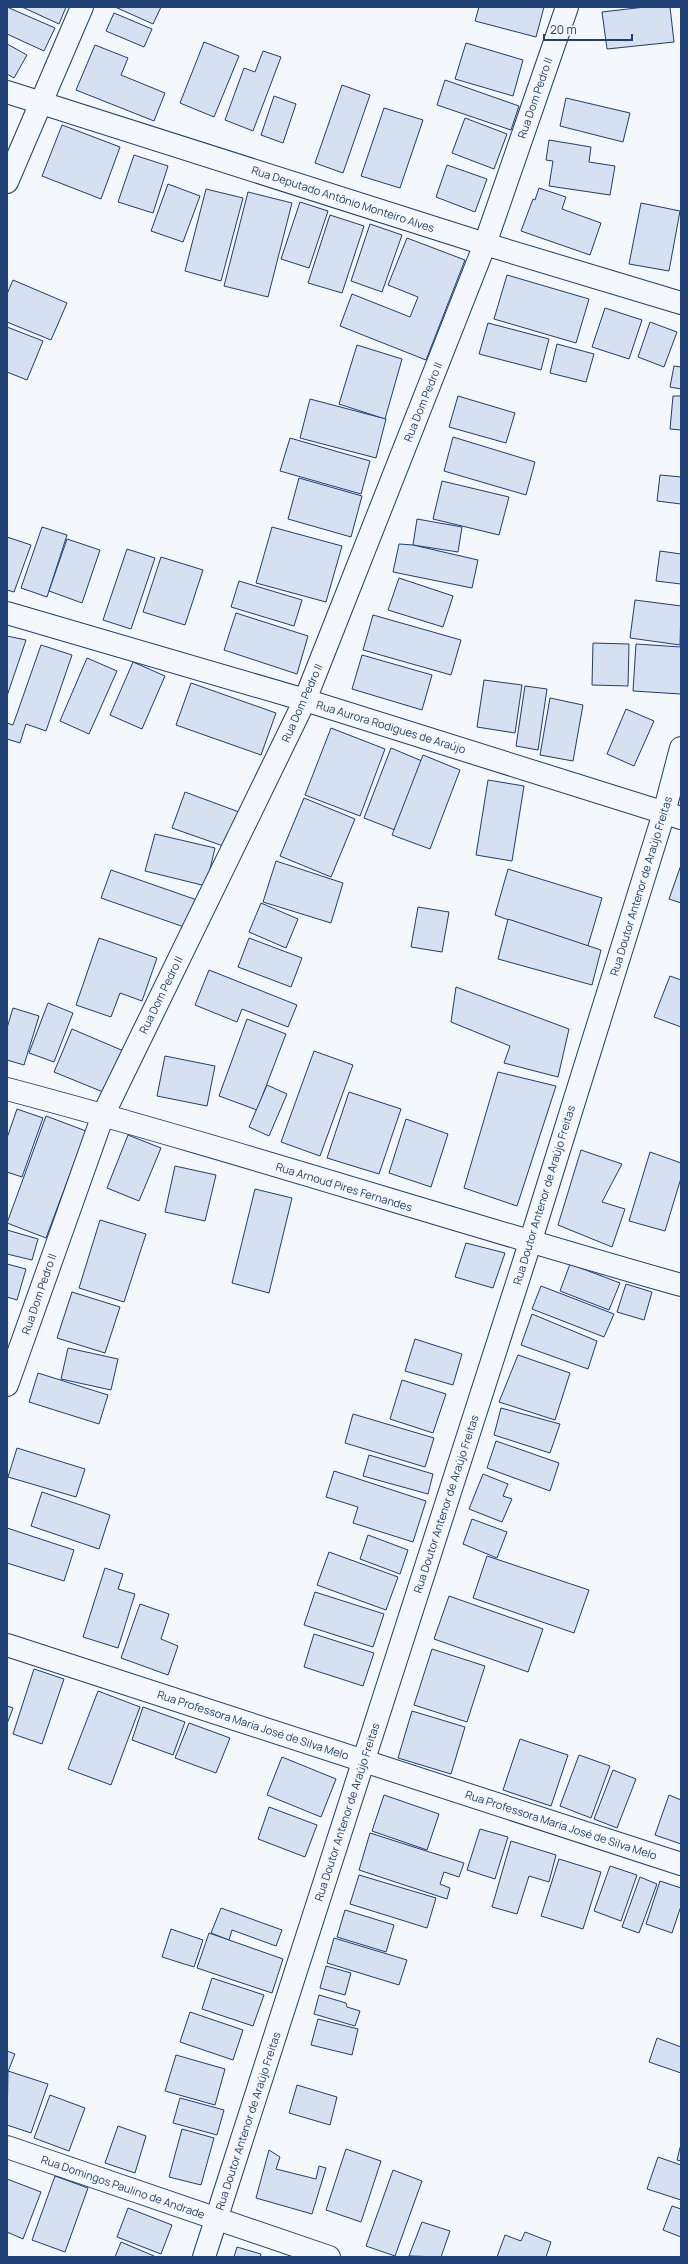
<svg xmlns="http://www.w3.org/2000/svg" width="688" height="2264" font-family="Manrope,sans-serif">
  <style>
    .building { fill: #d5e0f0; stroke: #1d3f73 }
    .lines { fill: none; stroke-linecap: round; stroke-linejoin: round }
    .minor-casing { stroke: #1d3f73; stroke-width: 24 }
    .minor { stroke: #f4f7fb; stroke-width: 22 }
    .labels { text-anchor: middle; stroke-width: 3; stroke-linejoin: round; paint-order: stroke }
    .street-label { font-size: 11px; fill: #1d3f73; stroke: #f4f7fb }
  </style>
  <rect width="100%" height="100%" fill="#f4f7fb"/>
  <g class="building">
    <path d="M 7,7 L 55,28 L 44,51 L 7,34 Z"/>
    <path d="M 22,7 L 66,7 L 59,24 Z"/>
    <path d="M 115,7 L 161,7 L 153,24 Z"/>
    <path d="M 479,7 L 544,7 L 536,37 L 475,21 Z"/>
    <path d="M 645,7 L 670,7 L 674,42 L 607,49 L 602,12 Z"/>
    <path d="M 114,13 L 152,29 L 144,47 L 106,31 Z"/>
    <path d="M 204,42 L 239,56 L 214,117 L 180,103 Z"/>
    <path d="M 466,43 L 523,60 L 513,96 L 455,79 Z"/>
    <path d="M 7,44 L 27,55 L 14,78 L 7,74 Z"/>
    <path d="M 95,45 L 128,58 L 121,75 L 165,93 L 154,121 L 76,90 Z"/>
    <path d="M 263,51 L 281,57 L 253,131 L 225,120 L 244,68 L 255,72 Z"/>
    <path d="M 445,80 L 519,106 L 511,130 L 437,105 Z"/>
    <path d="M 342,85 L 370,95 L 343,173 L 315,163 Z"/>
    <path d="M 274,96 L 296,104 L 283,143 L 261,135 Z"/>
    <path d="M 566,98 L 630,113 L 623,142 L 560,126 Z"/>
    <path d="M 384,108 L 423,120 L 400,188 L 361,176 Z"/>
    <path d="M 465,118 L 507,134 L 494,169 L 452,153 Z"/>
    <path d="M 62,125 L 120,147 L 101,199 L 42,176 Z"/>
    <path d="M 549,140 L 591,147 L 589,162 L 615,166 L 610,195 L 549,186 L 553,161 L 546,160 Z"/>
    <path d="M 134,155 L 168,166 L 153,213 L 118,202 Z"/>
    <path d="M 447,165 L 487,179 L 475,212 L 436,197 Z"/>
    <path d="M 168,184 L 200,196 L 183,242 L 151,231 Z"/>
    <path d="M 539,188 L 566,197 L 562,209 L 601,223 L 590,255 L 521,231 L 533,199 L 535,200 Z"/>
    <path d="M 206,189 L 243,198 L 221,281 L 185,271 Z"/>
    <path d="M 248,192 L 292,203 L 268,297 L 224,286 Z"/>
    <path d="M 300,202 L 328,211 L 309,268 L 281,259 Z"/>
    <path d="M 641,203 L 680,211 L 669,271 L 629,264 Z"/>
    <path d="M 330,215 L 364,226 L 342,293 L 308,283 Z"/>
    <path d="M 370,224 L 402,235 L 382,292 L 351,281 Z"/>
    <path d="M 407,238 L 465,260 L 426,360 L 340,326 L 352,294 L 410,317 L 418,297 L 388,285 Z"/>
    <path d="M 507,275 L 589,299 L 576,343 L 494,319 Z"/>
    <path d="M 13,280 L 67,303 L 51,340 L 7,322 L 7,294 Z"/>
    <path d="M 605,308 L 642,320 L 629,359 L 592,347 Z"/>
    <path d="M 650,322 L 677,332 L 664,367 L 638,357 Z"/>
    <path d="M 488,323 L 549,339 L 541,370 L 479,354 Z"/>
    <path d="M 7,327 L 43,341 L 27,380 L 7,372 Z"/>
    <path d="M 557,344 L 594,354 L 586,382 L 550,373 Z"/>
    <path d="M 357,345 L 402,359 L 385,419 L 339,404 Z"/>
    <path d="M 674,366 L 681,367 L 681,389 L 670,387 Z"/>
    <path d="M 458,396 L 515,413 L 506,443 L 449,427 Z"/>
    <path d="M 673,396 L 681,396 L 681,430 L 670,429 Z"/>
    <path d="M 310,399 L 386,419 L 376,458 L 300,438 Z"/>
    <path d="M 453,437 L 535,462 L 526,495 L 444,471 Z"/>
    <path d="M 290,438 L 370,461 L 361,494 L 280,471 Z"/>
    <path d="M 660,475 L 681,477 L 681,504 L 657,501 Z"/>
    <path d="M 299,478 L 362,496 L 351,537 L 288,519 Z"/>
    <path d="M 442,481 L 509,497 L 499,535 L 433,519 Z"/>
    <path d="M 417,519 L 462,527 L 458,552 L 413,545 Z"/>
    <path d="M 42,527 L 67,535 L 47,597 L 21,588 Z"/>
    <path d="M 272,527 L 342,546 L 326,602 L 256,583 Z"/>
    <path d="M 7,537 L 31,545 L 14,592 L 7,590 Z"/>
    <path d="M 67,539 L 100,550 L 82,603 L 49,591 Z"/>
    <path d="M 399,544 L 413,545 L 478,560 L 472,588 L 393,572 Z"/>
    <path d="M 127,549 L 155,558 L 131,629 L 103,620 Z"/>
    <path d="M 660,551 L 681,554 L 681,584 L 656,581 Z"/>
    <path d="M 161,557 L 203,570 L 185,625 L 143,612 Z"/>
    <path d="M 399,578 L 453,596 L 443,627 L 388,610 Z"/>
    <path d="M 239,581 L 302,600 L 294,626 L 231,607 Z"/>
    <path d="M 635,600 L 681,606 L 680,645 L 630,638 Z"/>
    <path d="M 236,613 L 308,636 L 297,674 L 224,650 Z"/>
    <path d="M 373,615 L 461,640 L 451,675 L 363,650 Z"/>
    <path d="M 7,636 L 26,640 L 7,696 Z"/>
    <path d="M 593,643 L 629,644 L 628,686 L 592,685 Z"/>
    <path d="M 636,644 L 681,647 L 681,694 L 633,691 Z"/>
    <path d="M 41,645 L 72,655 L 46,731 L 26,724 L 20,743 L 7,739 L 7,723 L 13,725 Z"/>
    <path d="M 362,655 L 432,675 L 422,710 L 352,689 Z"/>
    <path d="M 87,658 L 117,671 L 89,734 L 60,721 Z"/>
    <path d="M 133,662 L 165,676 L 142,729 L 110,715 Z"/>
    <path d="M 484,680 L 522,685 L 515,733 L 477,727 Z"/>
    <path d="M 191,683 L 276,713 L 261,755 L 176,725 Z"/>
    <path d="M 525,686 L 547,689 L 538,750 L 516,746 Z"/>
    <path d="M 550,698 L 583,705 L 573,761 L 540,755 Z"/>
    <path d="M 626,709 L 654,721 L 634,766 L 607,754 Z"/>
    <path d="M 331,728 L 385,749 L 360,816 L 305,795 Z"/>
    <path d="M 391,748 L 422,761 L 395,830 L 364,818 Z"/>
    <path d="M 423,755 L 460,770 L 430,849 L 392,835 Z"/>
    <path d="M 488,780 L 524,786 L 512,861 L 476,855 Z"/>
    <path d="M 185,792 L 239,812 L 226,847 L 172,828 Z"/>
    <path d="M 304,798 L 355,819 L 331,877 L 280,856 Z"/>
    <path d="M 155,834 L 215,848 L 206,886 L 145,871 Z"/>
    <path d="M 276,861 L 343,883 L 331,923 L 263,902 Z"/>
    <path d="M 681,865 L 681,903 L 669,899 Z"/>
    <path d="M 508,869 L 602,898 L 587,949 L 495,915 Z"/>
    <path d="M 111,870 L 197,900 L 187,928 L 101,898 Z"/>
    <path d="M 261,903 L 298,919 L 286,948 L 249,932 Z"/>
    <path d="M 418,907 L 449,912 L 442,952 L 411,947 Z"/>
    <path d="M 508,919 L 601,950 L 592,985 L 498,959 Z"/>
    <path d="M 99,938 L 157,958 L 142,1001 L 120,993 L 111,1017 L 76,1005 Z"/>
    <path d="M 249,938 L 302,958 L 291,987 L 238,967 Z"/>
    <path d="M 209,970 L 297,1005 L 288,1027 L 242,1009 L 237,1022 L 195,1005 Z"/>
    <path d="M 670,976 L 681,980 L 681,1027 L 654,1017 Z"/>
    <path d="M 456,987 L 569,1029 L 558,1077 L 504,1063 L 510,1046 L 451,1022 Z"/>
    <path d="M 48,1003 L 73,1013 L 54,1062 L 29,1053 Z"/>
    <path d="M 13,1008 L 39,1016 L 24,1065 L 7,1060 L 7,1028 Z"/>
    <path d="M 247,1019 L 286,1034 L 257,1110 L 219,1096 Z"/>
    <path d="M 72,1029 L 126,1052 L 108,1094 L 54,1072 Z"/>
    <path d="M 314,1051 L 353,1065 L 320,1156 L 281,1142 Z"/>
    <path d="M 165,1056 L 215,1066 L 207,1106 L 157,1096 Z"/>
    <path d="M 498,1072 L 556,1086 L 517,1206 L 464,1188 Z"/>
    <path d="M 267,1085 L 287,1094 L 269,1136 L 249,1127 Z"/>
    <path d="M 349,1092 L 401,1109 L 379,1174 L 327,1158 Z"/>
    <path d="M 17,1109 L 43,1118 L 22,1177 L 7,1172 L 7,1138 Z"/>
    <path d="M 46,1116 L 86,1131 L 46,1238 L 7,1223 Z"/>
    <path d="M 406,1119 L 448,1134 L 431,1187 L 389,1173 Z"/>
    <path d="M 128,1135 L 161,1148 L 139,1201 L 107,1188 Z"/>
    <path d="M 581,1150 L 622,1164 L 602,1202 L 625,1209 L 612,1247 L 558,1225 Z"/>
    <path d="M 650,1152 L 681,1163 L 681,1178 L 665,1231 L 629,1221 Z"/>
    <path d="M 175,1166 L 216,1175 L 205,1221 L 165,1212 Z"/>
    <path d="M 255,1189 L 292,1198 L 269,1293 L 232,1283 Z"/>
    <path d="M 100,1220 L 146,1234 L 124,1302 L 79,1288 Z"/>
    <path d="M 7,1230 L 38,1239 L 32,1260 L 7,1254 Z"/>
    <path d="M 466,1243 L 505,1253 L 493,1288 L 455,1277 Z"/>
    <path d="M 7,1264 L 26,1269 L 17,1300 L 7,1297 Z"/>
    <path d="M 570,1264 L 620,1283 L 609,1310 L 560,1291 Z"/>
    <path d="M 626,1284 L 652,1292 L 644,1320 L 617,1312 Z"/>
    <path d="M 541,1286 L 614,1314 L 604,1337 L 532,1309 Z"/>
    <path d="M 72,1292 L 120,1307 L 105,1353 L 57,1338 Z"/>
    <path d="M 532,1314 L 597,1341 L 588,1369 L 521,1345 Z"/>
    <path d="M 415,1339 L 462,1354 L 453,1385 L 405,1371 Z"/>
    <path d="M 68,1348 L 118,1359 L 111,1390 L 61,1379 Z"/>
    <path d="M 518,1355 L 570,1373 L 555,1420 L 499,1402 Z"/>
    <path d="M 38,1373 L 108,1395 L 99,1424 L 29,1402 Z"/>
    <path d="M 402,1380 L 446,1394 L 433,1433 L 390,1419 Z"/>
    <path d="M 501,1408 L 560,1424 L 550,1453 L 494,1435 Z"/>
    <path d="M 353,1414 L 434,1438 L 425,1467 L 345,1443 Z"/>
    <path d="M 496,1441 L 559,1463 L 550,1491 L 487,1468 Z"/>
    <path d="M 17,1448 L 85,1469 L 76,1497 L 8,1477 Z"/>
    <path d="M 369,1455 L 433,1474 L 428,1494 L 363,1476 Z"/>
    <path d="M 334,1471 L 426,1501 L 413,1542 L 353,1523 L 358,1507 L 326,1497 Z"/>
    <path d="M 483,1474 L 508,1484 L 503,1496 L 512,1499 L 502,1522 L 469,1509 Z"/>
    <path d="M 42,1492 L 110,1515 L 99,1549 L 31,1526 Z"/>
    <path d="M 472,1519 L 507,1532 L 497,1558 L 463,1544 Z"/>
    <path d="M 7,1528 L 74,1550 L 64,1581 L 7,1563 Z"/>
    <path d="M 368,1535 L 408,1550 L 400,1574 L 360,1559 Z"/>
    <path d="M 329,1552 L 398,1577 L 386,1610 L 317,1585 Z"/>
    <path d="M 487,1556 L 589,1590 L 574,1633 L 473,1598 Z"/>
    <path d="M 105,1568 L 123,1574 L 118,1589 L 135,1594 L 118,1648 L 83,1637 Z"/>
    <path d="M 315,1592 L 384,1614 L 373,1647 L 304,1625 Z"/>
    <path d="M 449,1596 L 543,1629 L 528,1672 L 434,1639 Z"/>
    <path d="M 140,1604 L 169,1614 L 161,1639 L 178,1646 L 168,1675 L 121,1658 Z"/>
    <path d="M 314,1634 L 374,1653 L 363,1686 L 304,1667 Z"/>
    <path d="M 432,1649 L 485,1666 L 467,1722 L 414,1705 Z"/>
    <path d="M 34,1669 L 64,1679 L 42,1744 L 13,1734 Z"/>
    <path d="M 98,1691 L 140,1707 L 111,1785 L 68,1769 Z"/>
    <path d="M 7,1706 L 13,1708 L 7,1724 Z"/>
    <path d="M 143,1707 L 185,1722 L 173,1755 L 132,1740 Z"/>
    <path d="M 412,1711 L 465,1727 L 451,1774 L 398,1758 Z"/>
    <path d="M 189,1723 L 230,1738 L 216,1773 L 175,1758 Z"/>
    <path d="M 520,1739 L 568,1755 L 551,1806 L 503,1790 Z"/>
    <path d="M 579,1755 L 610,1766 L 591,1818 L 560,1806 Z"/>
    <path d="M 282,1757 L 336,1779 L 321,1817 L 267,1795 Z"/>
    <path d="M 613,1770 L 636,1779 L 617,1828 L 594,1819 Z"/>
    <path d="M 384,1795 L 439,1814 L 427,1850 L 372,1831 Z"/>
    <path d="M 669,1795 L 681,1800 L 681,1844 L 655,1835 Z"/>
    <path d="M 269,1807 L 317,1825 L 305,1857 L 258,1839 Z"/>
    <path d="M 480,1829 L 508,1837 L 495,1879 L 467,1870 Z"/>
    <path d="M 370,1833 L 464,1863 L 459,1877 L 444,1872 L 440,1884 L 450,1888 L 447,1899 L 359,1870 Z"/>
    <path d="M 511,1841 L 556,1855 L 549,1882 L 529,1876 L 517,1914 L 492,1907 Z"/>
    <path d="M 559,1859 L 601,1872 L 583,1929 L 541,1916 Z"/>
    <path d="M 610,1866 L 637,1875 L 621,1921 L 594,1911 Z"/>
    <path d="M 359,1875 L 436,1898 L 427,1928 L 350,1904 Z"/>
    <path d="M 640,1877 L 657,1884 L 639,1933 L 622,1927 Z"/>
    <path d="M 660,1881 L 681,1888 L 681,1906 L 672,1933 L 646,1924 Z"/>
    <path d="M 221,1908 L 282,1930 L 276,1946 L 232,1930 L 229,1940 L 211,1933 Z"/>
    <path d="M 345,1910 L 394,1925 L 386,1952 L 337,1937 Z"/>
    <path d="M 171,1929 L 203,1940 L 194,1967 L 162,1957 Z"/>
    <path d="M 209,1933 L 283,1959 L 272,1993 L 197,1968 Z"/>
    <path d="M 334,1938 L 407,1960 L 399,1985 L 327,1963 Z"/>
    <path d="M 326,1966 L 351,1973 L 345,1995 L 320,1988 Z"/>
    <path d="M 212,1978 L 264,1995 L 253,2026 L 202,2009 Z"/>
    <path d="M 319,1995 L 346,2003 L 347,2007 L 360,2011 L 355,2026 L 314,2014 Z"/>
    <path d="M 190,2012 L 243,2030 L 233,2060 L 180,2042 Z"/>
    <path d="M 318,2019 L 358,2029 L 352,2055 L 311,2045 Z"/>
    <path d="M 657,2038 L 681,2047 L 681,2073 L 649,2062 Z"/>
    <path d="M 7,2051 L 15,2054 L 7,2074 Z"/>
    <path d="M 176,2055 L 225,2069 L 215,2105 L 165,2091 Z"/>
    <path d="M 8,2071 L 48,2084 L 31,2133 L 7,2125 Z"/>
    <path d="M 297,2085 L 337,2097 L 330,2125 L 289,2113 Z"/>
    <path d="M 50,2095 L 85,2108 L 69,2151 L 34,2138 Z"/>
    <path d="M 180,2098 L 224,2110 L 217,2135 L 173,2123 Z"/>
    <path d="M 118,2126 L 146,2136 L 135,2173 L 105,2163 Z"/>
    <path d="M 182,2129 L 214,2138 L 201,2185 L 169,2177 Z"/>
    <path d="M 681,2144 L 681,2161 L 677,2160 Z"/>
    <path d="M 346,2149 L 381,2161 L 361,2222 L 326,2210 Z"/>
    <path d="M 269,2150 L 280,2157 L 276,2169 L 316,2179 L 319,2166 L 326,2168 L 312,2214 L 256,2198 Z"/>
    <path d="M 658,2157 L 681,2165 L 681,2200 L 647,2189 Z"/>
    <path d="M 393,2170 L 422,2181 L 395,2256 L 366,2246 Z"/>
    <path d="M 55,2176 L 88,2188 L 65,2252 L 32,2240 Z"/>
    <path d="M 7,2179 L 41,2192 L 23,2239 L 7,2232 Z"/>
    <path d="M 672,2206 L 681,2209 L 681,2237 L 663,2230 Z"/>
    <path d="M 128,2208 L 172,2225 L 161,2254 L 117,2237 Z"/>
    <path d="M 422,2222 L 450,2231 L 441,2257 L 409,2256 Z"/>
    <path d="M 525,2232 L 551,2242 L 546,2257 L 497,2257 L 505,2235 L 521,2241 Z"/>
    <path d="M 121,2242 L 154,2256 L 153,2257 L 115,2257 Z"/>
    <path d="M 237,2247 L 261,2254 L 260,2257 L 234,2257 Z"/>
  </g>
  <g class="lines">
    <defs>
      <g id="minor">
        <path d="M 7,92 L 485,244 L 681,303"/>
        <path d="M 7,182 L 82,7"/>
        <path d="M 7,613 L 305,700 L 681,818"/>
        <path d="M 7,1089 C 233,1149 456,1222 681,1285"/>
        <path d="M 7,1385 L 103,1115 L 305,700 L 485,244 L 567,7"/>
        <path d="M 7,1645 L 681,1864"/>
        <path d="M 7,2147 L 329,2257"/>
        <path d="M 204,2257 L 530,1243 L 664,813 L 681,748"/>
      </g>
    </defs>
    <use href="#minor" class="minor-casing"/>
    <use href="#minor" class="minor"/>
  </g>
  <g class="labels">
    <g class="street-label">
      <text transform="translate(535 98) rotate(-71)" y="4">Rua Dom Pedro II</text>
      <text transform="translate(343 199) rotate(18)" y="4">Rua Deputado Antônio Monteiro Alves</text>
      <text transform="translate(423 402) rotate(-68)" y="4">Rua Dom Pedro II</text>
      <text transform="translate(302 703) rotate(-66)" y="4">Rua Dom Pedro II</text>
      <text transform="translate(391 727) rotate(17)" y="4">Rua Aurora Rodigues de Araújo</text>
      <text transform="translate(641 886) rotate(-73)" y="4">Rua Doutor Antenor de Araújo Freitas</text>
      <text transform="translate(161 995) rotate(-64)" y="4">Rua Dom Pedro II</text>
      <text transform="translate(344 1187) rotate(17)" y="4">Rua Arnoud Pires Fernandes</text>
      <text transform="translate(544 1195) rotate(-73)" y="4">Rua Doutor Antenor de Araújo Freitas</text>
      <text transform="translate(39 1294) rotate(-71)" y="4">Rua Dom Pedro II</text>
      <text transform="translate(446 1504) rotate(-72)" y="4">Rua Doutor Antenor de Araújo Freitas</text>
      <text transform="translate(253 1725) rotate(18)" y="4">Rua Professora Maria José de Silva Melo</text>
      <text transform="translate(347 1812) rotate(-72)" y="4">Rua Doutor Antenor de Araújo Freitas</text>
      <text transform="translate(561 1825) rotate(18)" y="4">Rua Professora Maria José de Silva Melo</text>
      <text transform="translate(248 2121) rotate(-72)" y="4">Rua Doutor Antenor de Araújo Freitas</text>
      <text transform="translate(123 2187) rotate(19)" y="4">Rua Domingos Paulino de Andrade</text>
    </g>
  </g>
  <rect width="688" height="2264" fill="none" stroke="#1d3f73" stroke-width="16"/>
  <path d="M544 34v6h88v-6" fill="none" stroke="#1d3f73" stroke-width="2"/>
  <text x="550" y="34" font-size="12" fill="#1d3f73" stroke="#f4f7fb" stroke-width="3" paint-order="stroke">20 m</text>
</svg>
